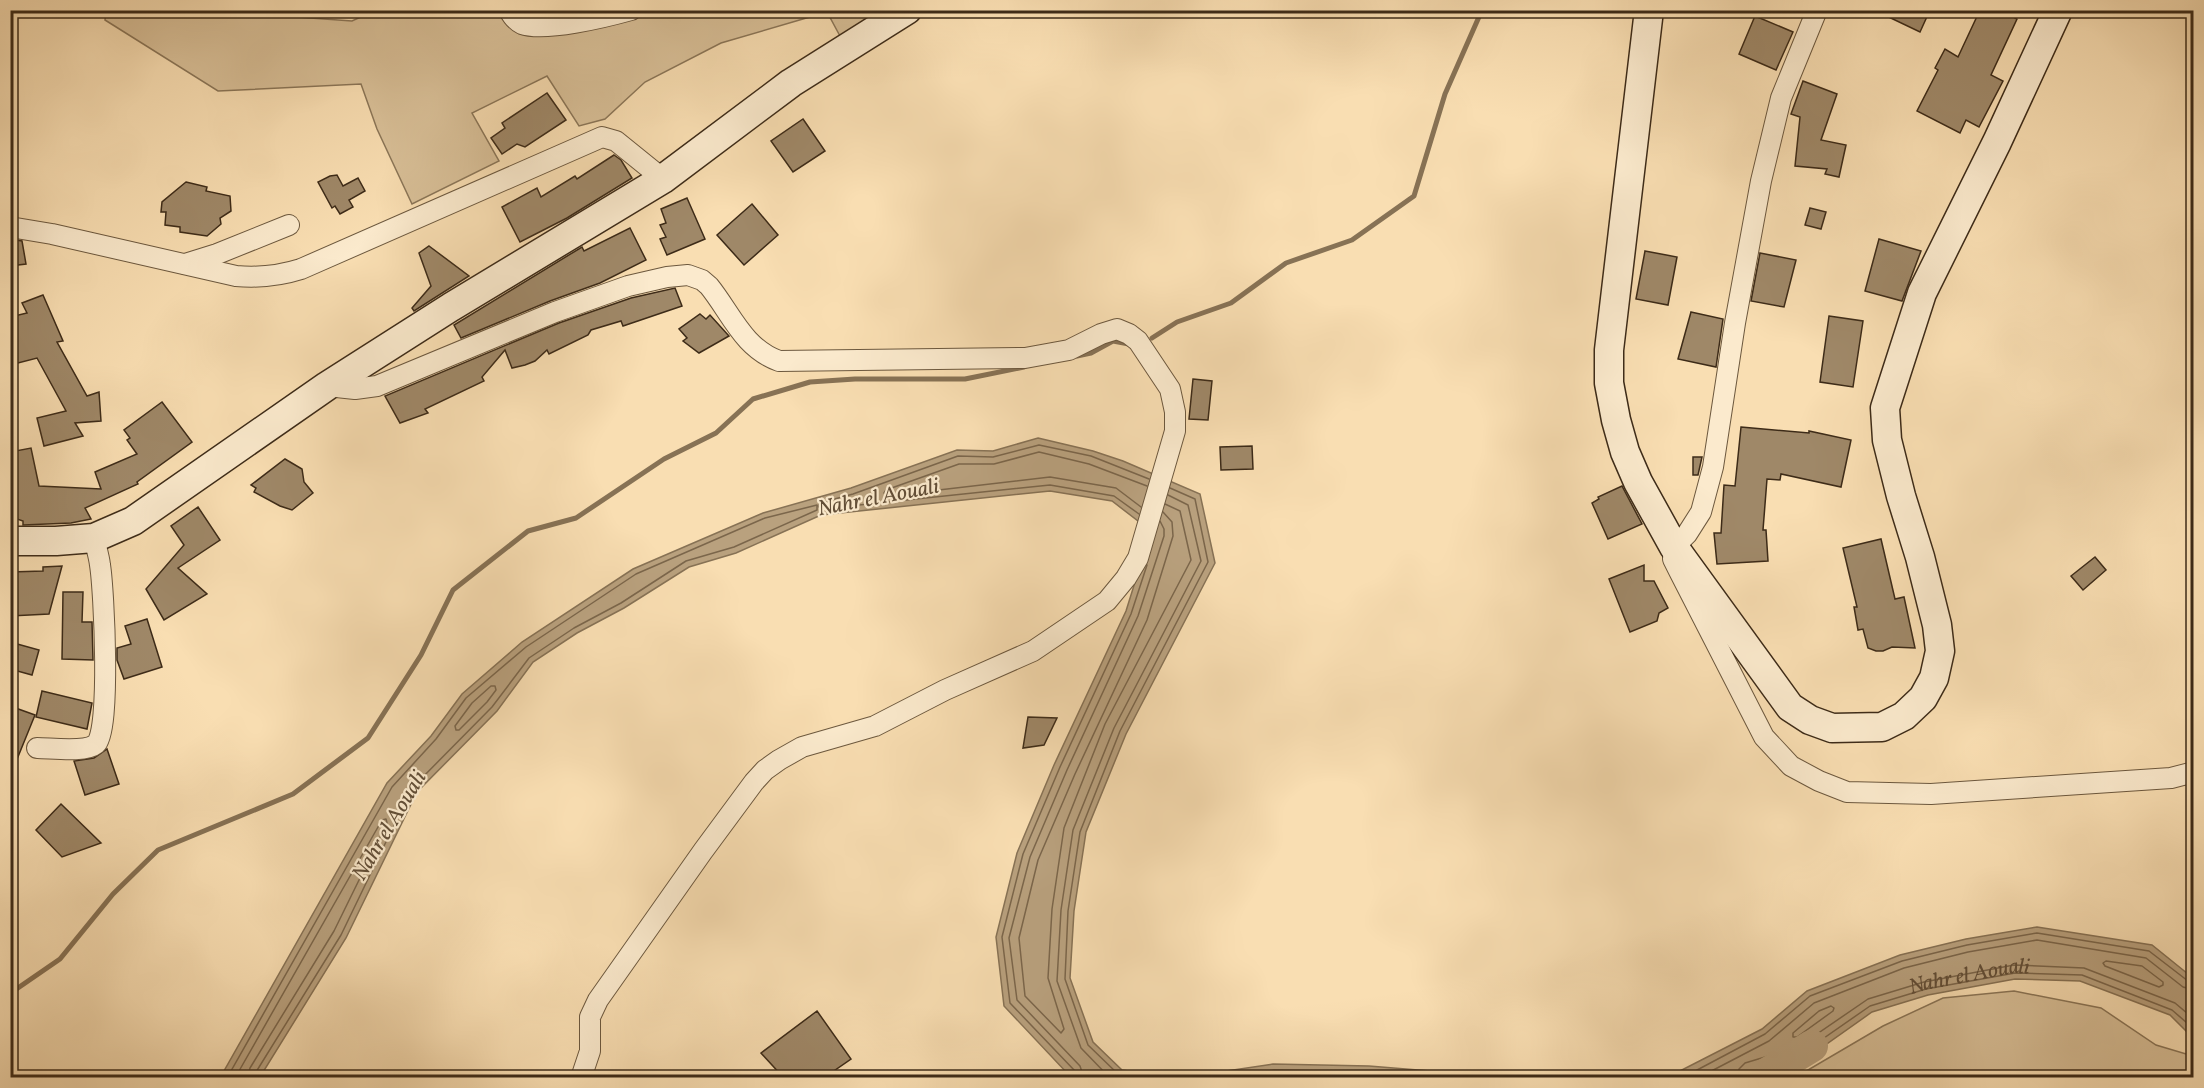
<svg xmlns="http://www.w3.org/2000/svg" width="2204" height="1088" font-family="Vollkorn,serif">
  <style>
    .green { fill: #d9c098; stroke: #8b7658; stroke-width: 1.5 }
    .water { fill: #b9a17e; stroke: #877255; stroke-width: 1.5 }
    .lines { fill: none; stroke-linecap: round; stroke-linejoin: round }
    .shore { stroke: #7b664b; stroke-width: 1.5 }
    .stream { stroke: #877255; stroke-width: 5 }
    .river { stroke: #b9a17e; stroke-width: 32 }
    .building { fill: #9f8868; stroke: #3d2b18; stroke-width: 1.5 }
    .street-casing { stroke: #6c583e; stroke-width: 22 }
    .secondary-casing { stroke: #3d2b18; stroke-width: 31 }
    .street { stroke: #fbeacd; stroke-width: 20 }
    .secondary { stroke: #fbeacd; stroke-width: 28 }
    .labels { text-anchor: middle; stroke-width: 4.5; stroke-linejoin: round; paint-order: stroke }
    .water-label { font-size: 22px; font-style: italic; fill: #624e37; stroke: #fbeacd }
  </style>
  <rect width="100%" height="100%" fill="#f9deb2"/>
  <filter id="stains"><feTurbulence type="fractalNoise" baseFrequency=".00333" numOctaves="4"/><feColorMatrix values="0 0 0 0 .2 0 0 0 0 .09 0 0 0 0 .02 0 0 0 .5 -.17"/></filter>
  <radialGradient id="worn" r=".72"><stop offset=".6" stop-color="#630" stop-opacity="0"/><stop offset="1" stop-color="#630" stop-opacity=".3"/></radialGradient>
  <g class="green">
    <path d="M 106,10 L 233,10 L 241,13 L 352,21 L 376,10 L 884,11 L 840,36 L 827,12 L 721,43 L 645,82 L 605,119 L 579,126 L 547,76 L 472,113 L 499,161 L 412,204 L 377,129 L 361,84 L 218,91 L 105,20 Z"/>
    <path d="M 2014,991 L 2101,1008 L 2156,1045 L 2193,1056 L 2193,1077 L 1796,1077 L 1883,1026 L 1943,998 Z"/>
  </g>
  <g class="water">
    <path d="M 1038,438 L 1093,451 L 1123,461 L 1200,494 L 1215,563 L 1126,734 L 1086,832 L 1074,911 L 1070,978 L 1093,1042 L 1122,1070 L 1166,1077 L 1074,1077 L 1067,1073 L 1004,1006 L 996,937 L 1017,853 L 1054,765 L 1126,611 L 1151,531 L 1112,501 L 1050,491 L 821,515 L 736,553 L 689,567 L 624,608 L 577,633 L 533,662 L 497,711 L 417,792 L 346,938 L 260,1077 L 220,1078 L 387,783 L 431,736 L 462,694 L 522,642 L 633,569 L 763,513 L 851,488 L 957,450 L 993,451 Z"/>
    <path d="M 2037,927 L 2152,945 L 2193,978 L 2193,1038 L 2170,1015 L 2080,981 L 2015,979 L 1928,995 L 1872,1012 L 1804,1060 L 1742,1077 L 1654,1077 L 1678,1072 L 1762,1029 L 1807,991 L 1900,955 L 1966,939 Z"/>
    <path d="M 1273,1064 L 1369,1066 L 1504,1077 L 1186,1077 Z"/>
  </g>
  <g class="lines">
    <g class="shore">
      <path d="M 1141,507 L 1116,488 L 1050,477 L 887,496 L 884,493 L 886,490 L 959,464 L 994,464 L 1039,452 L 1089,464 L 1147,486"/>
      <path d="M 1163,512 L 1172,522 L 1173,536 L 1147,620 L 1075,774 L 1038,860 L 1019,938 L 1025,996 L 1061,1033 L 1064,1029 L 1048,978 L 1052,909 L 1064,828 L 1105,724 L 1191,560 L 1180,511 L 1165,504"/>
      <path d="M 1139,514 L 1114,496 L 1050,485 L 821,509 L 818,506 L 820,503 L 853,494 L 958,456 L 993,457 L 1039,445 L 1091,456 L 1149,479"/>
      <path d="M 491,686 L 495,686 L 496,690 L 487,702 L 459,730 L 456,730 L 455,726 L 472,703 Z"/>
      <path d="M 2106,961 L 2142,966 L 2163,982 L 2163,985 L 2159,987 L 2105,966 L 2103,963 Z"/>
      <path d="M 1831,1006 L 1834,1008 L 1833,1011 L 1797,1037 L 1793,1037 L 1793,1033 L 1819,1011 Z"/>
      <path d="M 227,1078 L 392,787 L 436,739 L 466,698 L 526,647 L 636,574 L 765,518 L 817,505 L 817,510 L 734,547 L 686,561 L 621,603 L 574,628 L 529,658 L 492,707 L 412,788 L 341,935 L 256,1072 L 255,1078"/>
      <path d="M 235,1078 L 382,820 L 386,819 L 387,823 L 334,931 L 250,1068 L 247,1078"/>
      <path d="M 1076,1078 L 1075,1071 L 1010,1003 L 1002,937 L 1023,854 L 1060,767 L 1131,614 L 1147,565"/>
      <path d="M 1084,1078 L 1080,1066 L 1017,1000 L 1009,938 L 1030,857 L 1067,770 L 1138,616 L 1164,536 L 1164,529 L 1160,521"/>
      <path d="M 1110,1078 L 1081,1048 L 1057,981 L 1061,910 L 1073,830 L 1114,728 L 1201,561 L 1188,505 L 1168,495"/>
      <path d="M 1131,1078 L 1118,1074 L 1088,1045 L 1065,979 L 1068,911 L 1080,832 L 1120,731 L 1208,562 L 1195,499 L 1170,488"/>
      <path d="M 1227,1078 L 1274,1070 L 1369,1072 L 1428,1078"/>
      <path d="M 1682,1078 L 1765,1034 L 1810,996 L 1902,961 L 1967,945 L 2037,933 L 2149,951 L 2188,981 L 2194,982"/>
      <path d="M 1698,1078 L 1769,1041 L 1814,1003 L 1904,968 L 1968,952 L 2037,940 L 2146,958 L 2183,987 L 2194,990"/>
      <path id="s1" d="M 1738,1078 L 1739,1069 L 1745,1063 L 1798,1047 L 1868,999 L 1924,982 L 2014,965 L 2084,968 L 2175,1003 L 2194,1019"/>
      <path d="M 1746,1078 L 1746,1073 L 1750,1069 L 1801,1054 L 1870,1006 L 1926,989 L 2015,973 L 2082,975 L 2172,1010 L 2194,1029"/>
    </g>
    <g class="stream">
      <path d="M 1152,338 L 1177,322 L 1231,303 L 1286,263 L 1352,240 L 1414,196 L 1445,94 L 1482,10"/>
      <path d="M 1077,356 L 1091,353 L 1113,341 L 1129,344"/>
      <path d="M 10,991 L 15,990 L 60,959 L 113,894 L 158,850 L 293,794 L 368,738 L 421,655 L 453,590 L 528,531 L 576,518 L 664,459 L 716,433 L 753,399 L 810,382 L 855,379 L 965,379 L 1024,367"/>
    </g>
    <path class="river" d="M 1760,1078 L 1812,1046"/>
  </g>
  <g class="building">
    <path d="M 1874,10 L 1930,10 L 1920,32 Z"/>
    <path d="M 1980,10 L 2000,10 L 2017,19 L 1991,75 L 2003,81 L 1979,127 L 1966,120 L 1960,133 L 1917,111 L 1938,70 L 1935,68 L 1945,49 L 1958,57 Z"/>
    <path d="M 1755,16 L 1793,32 L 1776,70 L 1739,54 Z"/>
    <path d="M 1803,81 L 1837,94 L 1821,140 L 1846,145 L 1839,177 L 1825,174 L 1827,169 L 1795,166 L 1800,117 L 1791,114 Z"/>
    <path d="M 547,93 L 566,120 L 525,147 L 517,144 L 502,154 L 491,138 L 505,128 L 502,123 Z"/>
    <path d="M 803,119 L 825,151 L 793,172 L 771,141 Z"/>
    <path d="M 614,155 L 621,160 L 632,178 L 567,218 L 520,242 L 502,207 L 537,188 L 541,197 L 575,176 L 577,179 Z"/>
    <path d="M 337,175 L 343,186 L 358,178 L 365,191 L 349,200 L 353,207 L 340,214 L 335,206 L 332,208 L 318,182 L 330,176 Z"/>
    <path d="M 186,182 L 207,187 L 206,191 L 230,196 L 231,211 L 220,218 L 221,224 L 207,236 L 180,232 L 180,227 L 165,225 L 166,212 L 161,212 L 162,202 Z"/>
    <path d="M 687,198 L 705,239 L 667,255 L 660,239 L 666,237 L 660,225 L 666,223 L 661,209 Z"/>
    <path d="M 752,204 L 778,235 L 744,265 L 717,235 Z"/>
    <path d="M 1810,208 L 1826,212 L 1821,229 L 1805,225 Z"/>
    <path d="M 630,228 L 646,260 L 600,283 L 550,301 L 461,338 L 454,325 L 582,247 L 584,251 Z"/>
    <path d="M 10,239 L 22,241 L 26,264 L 10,266 Z"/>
    <path d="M 1879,239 L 1921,251 L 1902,301 L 1865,291 Z"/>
    <path d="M 429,246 L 469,276 L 414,311 L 412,308 L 431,286 L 419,253 Z"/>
    <path d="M 1645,251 L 1677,257 L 1668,305 L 1636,299 Z"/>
    <path d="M 1760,253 L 1796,260 L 1784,307 L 1751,301 Z"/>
    <path d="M 675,288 L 682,306 L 623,326 L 621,321 L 591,330 L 588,335 L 549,354 L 547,350 L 535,361 L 525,365 L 512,368 L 505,350 L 482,377 L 484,381 L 425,409 L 428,413 L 400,423 L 385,396 L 559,323 L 631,298 Z"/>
    <path d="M 43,295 L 63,341 L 57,342 L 87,396 L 99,392 L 101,421 L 75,423 L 83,436 L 44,446 L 37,418 L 66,411 L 37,358 L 10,365 L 10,317 L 27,313 L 22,303 Z"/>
    <path d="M 1691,312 L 1723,319 L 1716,367 L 1678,359 Z"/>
    <path d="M 700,314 L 706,319 L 710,315 L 729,336 L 699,353 L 683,341 L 687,338 L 679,329 Z"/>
    <path d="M 1829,316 L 1863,321 L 1853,387 L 1820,382 Z"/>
    <path d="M 1193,379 L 1212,381 L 1208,420 L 1189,419 Z"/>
    <path d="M 162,402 L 192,442 L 137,482 L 138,484 L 85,508 L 91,519 L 71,523 L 23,525 L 23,521 L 17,519 L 15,513 L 10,512 L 10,452 L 31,448 L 39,486 L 101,489 L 95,472 L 137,454 L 127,440 L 130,438 L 124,430 Z"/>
    <path d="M 1741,427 L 1809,433 L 1809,431 L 1851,440 L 1841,487 L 1781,474 L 1780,480 L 1767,479 L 1763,530 L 1766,530 L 1768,561 L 1717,564 L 1714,533 L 1721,533 L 1724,485 L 1735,486 Z"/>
    <path d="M 1252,446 L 1253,469 L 1221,470 L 1220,447 Z"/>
    <path d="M 1693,457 L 1702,457 L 1698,475 L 1693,475 Z"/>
    <path d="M 285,459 L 302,469 L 304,482 L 313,493 L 292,510 L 280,506 L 254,492 L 256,488 L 251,485 Z"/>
    <path d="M 1622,486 L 1642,524 L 1608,539 L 1592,503 L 1599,499 L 1598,497 Z"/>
    <path d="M 198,507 L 220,540 L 178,568 L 207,594 L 164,620 L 146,589 L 184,545 L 171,526 Z"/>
    <path d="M 1881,539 L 1895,599 L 1904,597 L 1915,648 L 1892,647 L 1883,651 L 1876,651 L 1868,648 L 1863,629 L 1858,630 L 1854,607 L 1857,607 L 1843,548 Z"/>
    <path d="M 2095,557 L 2106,570 L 2083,590 L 2071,576 Z"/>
    <path d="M 1644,565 L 1644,581 L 1654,581 L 1668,608 L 1659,613 L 1657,621 L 1630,632 L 1609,579 Z"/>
    <path d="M 62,566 L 49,614 L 10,616 L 10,572 L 43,571 L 43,567 Z"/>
    <path d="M 63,592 L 83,592 L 82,622 L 92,622 L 93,660 L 62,659 Z"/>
    <path d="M 147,619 L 162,667 L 124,679 L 117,660 L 117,648 L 131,644 L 125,626 Z"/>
    <path d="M 10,642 L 39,650 L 32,675 L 10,669 Z"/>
    <path d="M 42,691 L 92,703 L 87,729 L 36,717 Z"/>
    <path d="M 10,706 L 35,715 L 11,774 L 10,774 Z"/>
    <path d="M 1028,717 L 1057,718 L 1044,745 L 1023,748 Z"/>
    <path d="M 107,749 L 119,784 L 85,795 L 74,761 L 94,758 Z"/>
    <path d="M 61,804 L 101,843 L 62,857 L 36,830 Z"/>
    <path d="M 817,1011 L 851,1059 L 825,1077 L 783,1077 L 761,1053 Z"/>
  </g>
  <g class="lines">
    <defs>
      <g id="street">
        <path d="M 509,10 C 512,16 516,21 522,24 C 545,32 606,17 631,10"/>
        <path d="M 1817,10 L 1781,98 L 1761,181 L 1735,323 L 1713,467 L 1701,512 L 1687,534 L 1674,547 L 1673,559 L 1679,571 L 1764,737 L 1791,766 L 1819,781 L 1847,792 L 1931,794 L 2171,778 L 2194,772"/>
        <path d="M 10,227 L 52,234 L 236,276 C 259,278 279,276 301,269 L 602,137 L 616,141 L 663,179"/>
        <path d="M 185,264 L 217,254 L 289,225"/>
        <path d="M 327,386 L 355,389 L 377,386 L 555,312 L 628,286 L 667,277 L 688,275 L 702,280 L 709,286 C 731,313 743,348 779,361 L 1025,358 L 1069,350 L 1101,334 L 1117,329 L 1129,334 L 1138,341 L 1170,389 L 1175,412 L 1175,431 L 1138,558 L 1126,578 L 1107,601 L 1033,651 L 945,690 L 875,726 L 802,747 L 779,760 L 765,770 L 754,782 L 703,851 L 598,1000 L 590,1017 L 590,1051 L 581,1078"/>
        <path d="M 37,748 C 51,748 85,753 96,744 C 111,731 104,590 100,565 C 99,556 96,547 94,538"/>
      </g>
      <g id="secondary">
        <path d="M 1649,10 L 1609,350 L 1609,383 L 1616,420 L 1625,452 L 1638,482 L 1674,547 L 1790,707 L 1810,720 L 1832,728 L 1882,727 L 1904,716 L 1923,698 L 1934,678 L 1940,651 L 1937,625 L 1920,557 L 1901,496 L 1887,440 L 1885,408 L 1922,293 L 1997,142 L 2058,10"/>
        <path d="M 10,541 L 56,541 L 94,538 L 133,521 L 327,386 L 451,307 L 663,179 L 791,83 L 907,10"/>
      </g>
    </defs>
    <use href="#street" class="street-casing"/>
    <use href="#secondary" class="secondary-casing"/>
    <use href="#street" class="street"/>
    <use href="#secondary" class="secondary"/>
  </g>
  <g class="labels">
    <g class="water-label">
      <text transform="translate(878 496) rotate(-11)" y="8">Nahr el Aouali</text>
      <text transform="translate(388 825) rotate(-59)" y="8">Nahr el Aouali</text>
      <text dy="8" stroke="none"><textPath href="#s1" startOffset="262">Nahr el Aouali</textPath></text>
    </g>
  </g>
  <rect width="2204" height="1088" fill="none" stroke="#f9deb2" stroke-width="36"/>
  <rect x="12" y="12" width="2180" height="1064" fill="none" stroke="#3d2b18" stroke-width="3"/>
  <rect x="18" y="18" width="2168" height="1052" fill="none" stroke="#3d2b18" stroke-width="1.5"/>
  <rect width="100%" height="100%" filter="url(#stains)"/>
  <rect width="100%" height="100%" fill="url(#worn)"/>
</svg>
